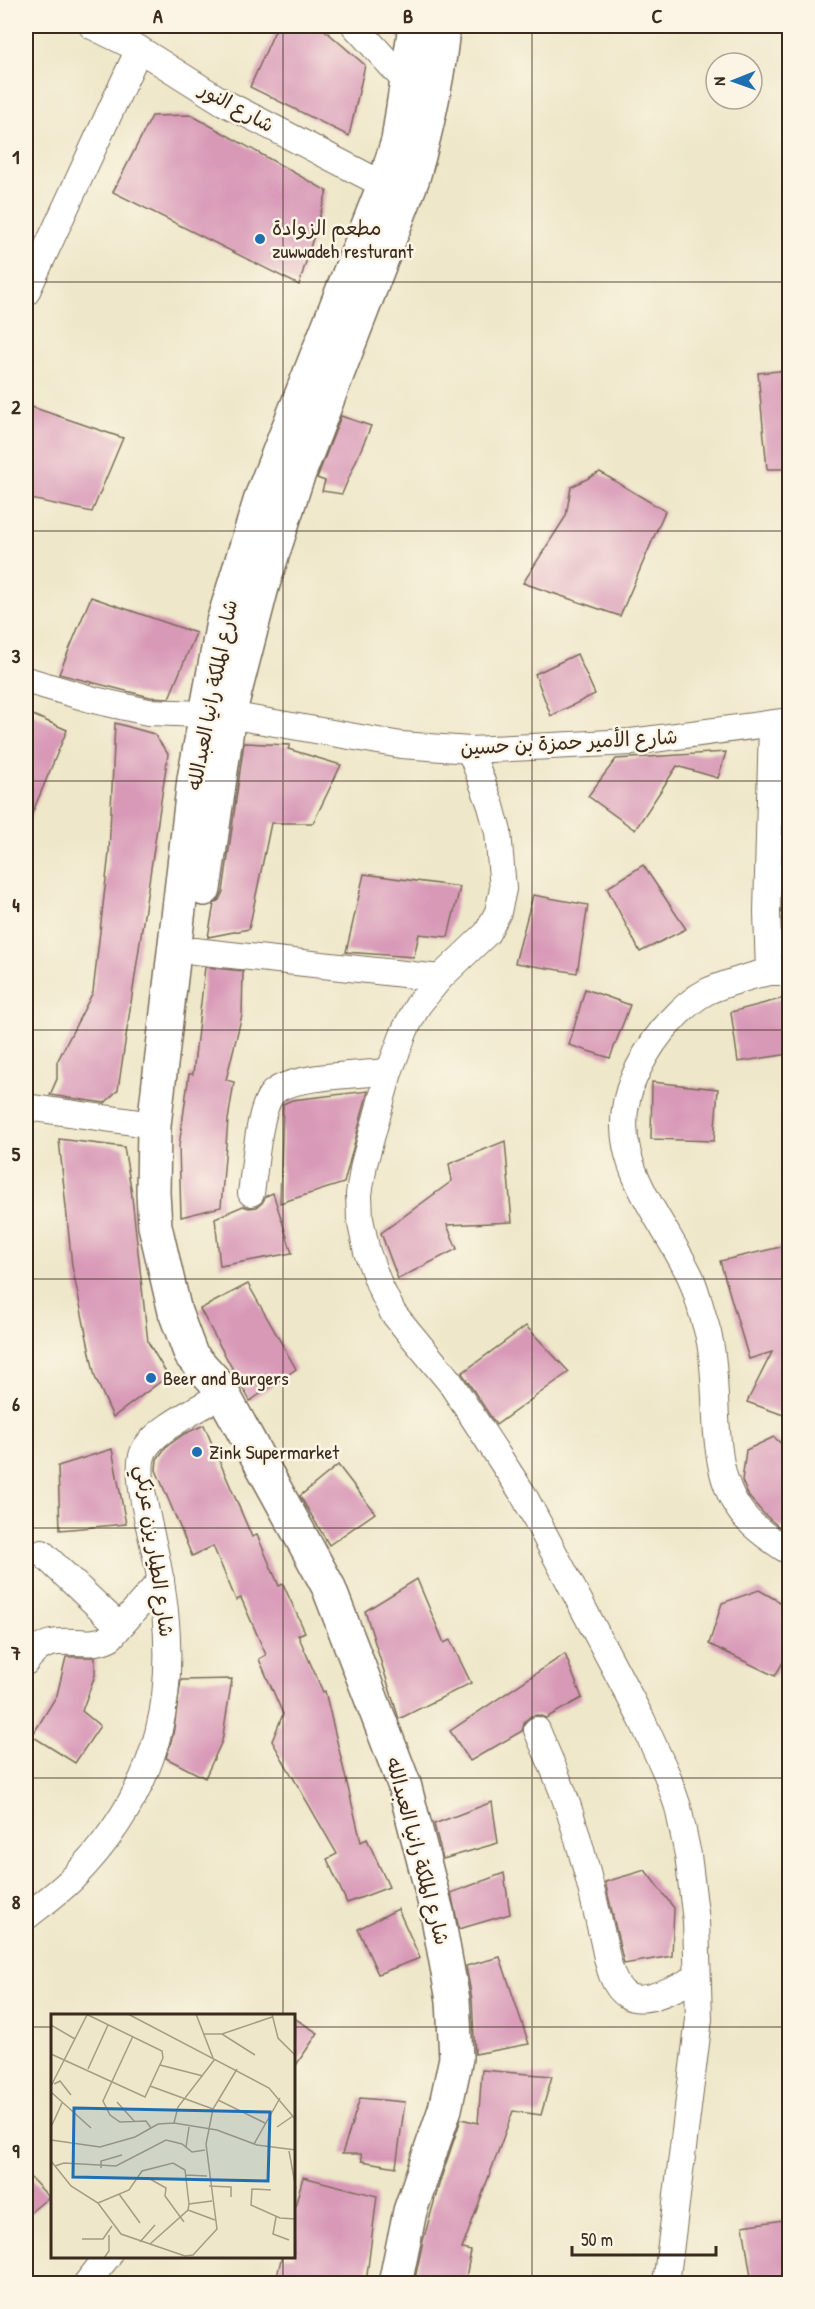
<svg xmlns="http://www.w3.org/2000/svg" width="815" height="2309" font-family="'Patrick Hand','Playpen Sans Arabic',sans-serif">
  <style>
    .building { fill: #d899b7 }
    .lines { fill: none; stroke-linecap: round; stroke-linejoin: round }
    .minor-casing { stroke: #7a6c5a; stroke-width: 28 }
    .major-casing { stroke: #7a6c5a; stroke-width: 36 }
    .minor { stroke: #fff; stroke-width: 26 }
    .major { stroke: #fff; stroke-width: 33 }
    .grid { fill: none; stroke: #3b2a1e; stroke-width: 1.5; stroke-opacity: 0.55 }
    .poi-dot { fill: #1f6fb2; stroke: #fcf5e5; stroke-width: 2 }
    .labels { text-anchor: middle; stroke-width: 5; stroke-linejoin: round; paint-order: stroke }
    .street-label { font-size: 20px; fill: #3b2a1e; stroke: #fcf5e5 }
    .poi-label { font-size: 20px; fill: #3b2a1e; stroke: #fcf5e5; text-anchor: start }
    .inset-road { fill: none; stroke: #a69b85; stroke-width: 1.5 }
    .view { fill: #1f6fb2; fill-opacity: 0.15; stroke: #1f6fb2; stroke-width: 3 }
    .inset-edge { fill: none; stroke: #3b2a1e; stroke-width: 3 }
    .neatline { fill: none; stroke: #3b2a1e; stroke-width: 2 }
    .grid-label { font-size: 20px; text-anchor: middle; font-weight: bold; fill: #3b2a1e }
  </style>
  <rect width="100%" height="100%" fill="#fcf5e5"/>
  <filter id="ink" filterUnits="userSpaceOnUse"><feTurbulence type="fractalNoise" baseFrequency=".0167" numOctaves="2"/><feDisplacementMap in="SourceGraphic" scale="12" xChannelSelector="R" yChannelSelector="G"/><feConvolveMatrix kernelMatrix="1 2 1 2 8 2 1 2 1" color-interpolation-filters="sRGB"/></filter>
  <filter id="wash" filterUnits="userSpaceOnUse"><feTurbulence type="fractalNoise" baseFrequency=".008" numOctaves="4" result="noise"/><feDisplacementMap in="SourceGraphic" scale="24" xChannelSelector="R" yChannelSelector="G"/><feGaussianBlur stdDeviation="1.35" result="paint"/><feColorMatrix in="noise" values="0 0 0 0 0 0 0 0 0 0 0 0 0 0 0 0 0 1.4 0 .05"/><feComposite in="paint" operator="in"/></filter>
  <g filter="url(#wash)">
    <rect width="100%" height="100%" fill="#eee7c9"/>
    <g id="blocks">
      <g class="building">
        <path d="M 277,26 L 320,26 L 365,65 L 349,136 L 250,87 Z"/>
        <path d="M 191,115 L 327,191 L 299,285 L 113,192 L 152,116 Z"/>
        <path d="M 789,370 L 789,469 L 767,469 L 758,373 Z"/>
        <path d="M 26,405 L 123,438 L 92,512 L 26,498 Z"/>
        <path d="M 341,416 L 371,426 L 342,494 L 322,491 L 325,481 L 317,478 Z"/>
        <path d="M 600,472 L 665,511 L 620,616 L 523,583 L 566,516 L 571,487 Z"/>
        <path d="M 91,597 L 196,633 L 169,698 L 150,697 L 59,674 Z"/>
        <path d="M 577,654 L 595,694 L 551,716 L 535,674 Z"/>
        <path d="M 26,712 L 67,730 L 26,828 Z"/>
        <path d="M 115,723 L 154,734 L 168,754 L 118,1090 L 105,1103 L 50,1095 L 57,1079 L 57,1062 L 93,992 L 109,853 Z"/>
        <path d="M 244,743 L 290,745 L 288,749 L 341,765 L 313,823 L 271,823 L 249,929 L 208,937 L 214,904 L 219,900 L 223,892 Z"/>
        <path d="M 726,752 L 718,778 L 677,766 L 635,830 L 588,796 L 616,759 Z"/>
        <path d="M 643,865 L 686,929 L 640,952 L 607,888 Z"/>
        <path d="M 364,874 L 460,887 L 448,937 L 419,934 L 414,957 L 346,952 Z"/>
        <path d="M 533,895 L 588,905 L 577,973 L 515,963 Z"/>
        <path d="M 205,967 L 243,971 L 242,1015 L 226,1080 L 234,1082 L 228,1120 L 221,1207 L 181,1217 L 179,1146 L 189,1074 L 193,1074 Z"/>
        <path d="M 585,989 L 630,1005 L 610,1058 L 569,1045 Z"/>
        <path d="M 784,998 L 789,1027 L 789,1054 L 738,1062 L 731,1012 Z"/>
        <path d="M 652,1082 L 718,1089 L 714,1141 L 651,1139 Z"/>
        <path d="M 368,1091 L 344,1183 L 280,1203 L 283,1104 L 292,1100 Z"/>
        <path d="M 59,1139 L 124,1147 L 131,1188 L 148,1342 L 168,1376 L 113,1417 L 95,1377 L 72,1266 Z"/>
        <path d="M 505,1141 L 512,1222 L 447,1225 L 457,1249 L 398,1279 L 381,1233 L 452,1181 L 449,1164 Z"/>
        <path d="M 273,1193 L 292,1253 L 220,1266 L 215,1218 L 243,1206 L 249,1208 L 257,1207 L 262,1203 L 266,1196 Z"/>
        <path d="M 785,1246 L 789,1264 L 789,1417 L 747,1402 L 772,1352 L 749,1359 L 720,1261 Z"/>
        <path d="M 248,1284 L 296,1369 L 250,1401 L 200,1309 Z"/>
        <path d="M 526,1326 L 569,1372 L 496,1425 L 462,1373 Z"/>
        <path d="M 204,1425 L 252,1537 L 257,1535 L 279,1586 L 283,1584 L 305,1632 L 298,1635 L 323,1692 L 325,1691 L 361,1842 L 367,1839 L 389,1887 L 347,1903 L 327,1859 L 337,1854 L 272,1741 L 283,1714 L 259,1659 L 266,1655 L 241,1598 L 236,1600 L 213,1546 L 192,1556 L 156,1470 L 157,1459 L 166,1447 L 184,1434 Z"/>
        <path d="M 774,1437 L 789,1451 L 789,1518 L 786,1527 L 780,1528 L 764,1514 L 749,1497 L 742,1481 L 746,1450 Z"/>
        <path d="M 112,1449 L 126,1524 L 60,1530 L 58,1466 Z"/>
        <path d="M 338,1465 L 375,1513 L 329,1545 L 300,1496 Z"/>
        <path d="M 417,1579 L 444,1643 L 450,1640 L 471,1683 L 399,1719 L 365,1611 Z"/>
        <path d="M 759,1590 L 789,1607 L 789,1652 L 775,1676 L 709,1644 L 722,1603 Z"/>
        <path d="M 565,1654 L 582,1698 L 546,1718 L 538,1715 L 531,1716 L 525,1721 L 522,1731 L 470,1761 L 450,1731 Z"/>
        <path d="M 66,1657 L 95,1657 L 95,1675 L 82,1711 L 100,1726 L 75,1763 L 32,1736 L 57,1695 Z"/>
        <path d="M 232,1679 L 222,1741 L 205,1778 L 166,1758 L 173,1735 L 181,1680 Z"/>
        <path d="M 492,1802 L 498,1843 L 443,1859 L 434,1824 Z"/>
        <path d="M 645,1870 L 674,1908 L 672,1956 L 624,1964 L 605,1882 Z"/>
        <path d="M 504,1873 L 510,1914 L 459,1929 L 451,1893 Z"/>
        <path d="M 398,1909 L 420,1958 L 378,1974 L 358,1929 Z"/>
        <path d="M 500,1957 L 529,2044 L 475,2054 L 472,1999 L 466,1966 Z"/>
        <path d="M 294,2018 L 318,2033 L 294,2068 Z"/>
        <path d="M 482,2070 L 552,2076 L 541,2115 L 513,2111 L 462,2249 L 471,2251 L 465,2283 L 414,2283 L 423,2241 L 440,2181 L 461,2119 L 478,2123 Z"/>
        <path d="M 360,2098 L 405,2102 L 396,2167 L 362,2161 L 361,2154 L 342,2154 Z"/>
        <path d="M 26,2173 L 49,2197 L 26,2216 Z"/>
        <path d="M 303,2177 L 377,2196 L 366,2283 L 275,2283 L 282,2256 L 294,2256 L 294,2210 Z"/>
        <path d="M 789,2219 L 789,2283 L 752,2283 L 743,2226 Z"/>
      </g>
    </g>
  </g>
  <g filter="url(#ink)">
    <use href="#blocks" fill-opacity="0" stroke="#7a6c5a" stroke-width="1.5"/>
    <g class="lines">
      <defs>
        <g id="minor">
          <path d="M 92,26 L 139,49 L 223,102 L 384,185"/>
          <path d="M 355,26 L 408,84"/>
          <path d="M 26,293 L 139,49"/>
          <path d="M 26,680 L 94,700 L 148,712 L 229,715 L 401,745 L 470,750 L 631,742 L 790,721"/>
          <path d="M 470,750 L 491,806 L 498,832 L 503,889 L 498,912 L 487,933 L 440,978 L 418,1005 L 405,1030 L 389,1072 L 364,1164 L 359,1194 L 360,1219 L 367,1252 L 380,1287 L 393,1313 L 450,1382 L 523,1494 L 642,1720 L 667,1775 L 678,1807 L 688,1855 L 696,1921 L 699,2019 L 666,2284"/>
          <path d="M 195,951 L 440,978"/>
          <path d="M 769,972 L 767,912 L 772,724"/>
          <path d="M 790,972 C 784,972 777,972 771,972 C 759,973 718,986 706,992 C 693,999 681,1010 671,1021 C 657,1035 647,1051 638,1069 C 596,1151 658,1208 691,1278 C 697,1293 701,1310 706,1326 C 725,1387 700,1478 753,1525 C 764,1535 777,1544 790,1552"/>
          <path d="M 26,1107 L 154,1125"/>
          <path d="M 251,1193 C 255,1169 258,1110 272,1094 C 286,1076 364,1074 389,1072"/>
          <path d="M 42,1553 L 119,1626"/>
          <path d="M 26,1662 C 51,1625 83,1653 111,1637 L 161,1580"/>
          <path d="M 537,1730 C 546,1752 557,1775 565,1798 C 581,1844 592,1891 603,1939 C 607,1956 610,1986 628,1996 C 646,2006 680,1985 697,1978"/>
          <path d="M 26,1917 C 41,1905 58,1893 72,1879 C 163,1787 183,1685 157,1561 C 152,1536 134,1475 143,1453 C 152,1430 202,1407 223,1394"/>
          <path d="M 86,2284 L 108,2256"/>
        </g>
        <g id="major">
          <path d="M 204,889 L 229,715 L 262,587 L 296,481 L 413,178 C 427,128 439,78 443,26"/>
          <path d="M 395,2284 L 410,2211 L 445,2109 L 456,2058 L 453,2000 L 437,1912 L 404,1784 L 328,1586 L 223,1394 L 213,1379 L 191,1355 L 175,1312 L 155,1226 L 153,1193 L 154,1125 L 194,779 L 223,622 L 262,495 L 384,185 L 398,141 L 415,26"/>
        </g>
      </defs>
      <use href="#minor" class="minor-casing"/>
      <use href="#major" class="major-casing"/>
      <use href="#minor" class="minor"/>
      <use href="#major" class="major"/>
    </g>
  </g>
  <path class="grid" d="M 283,26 L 283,2015M 532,26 L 532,2284M 26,282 L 790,282M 26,531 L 790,531M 26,781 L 790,781M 26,1030 L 790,1030M 26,1279 L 790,1279M 26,1528 L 790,1528M 26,1778 L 790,1778M 26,2027 L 52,2027M 294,2027 L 790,2027M 283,2256 L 283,2284"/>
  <g class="poi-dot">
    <circle cx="260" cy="239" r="6"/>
    <circle cx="151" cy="1378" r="6"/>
    <circle cx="197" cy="1452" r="6"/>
  </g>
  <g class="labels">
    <g class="street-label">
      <text transform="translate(237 107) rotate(29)" y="7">شارع النور</text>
      <text transform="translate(212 695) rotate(-79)" y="7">شارع الملكة رانيا العبدالله</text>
      <text transform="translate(569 742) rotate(-3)" y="7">شارع الأمير حمزة بن حسين</text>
      <text transform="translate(155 1551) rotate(82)" y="7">شارع الطيار يزن عرنكي</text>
      <text transform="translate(418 1851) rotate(75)" y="7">شارع الملكة رانيا العبدالله</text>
    </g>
    <g class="poi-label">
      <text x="272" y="235">مطعم الزوادة<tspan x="272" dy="23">zuwwadeh resturant</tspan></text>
      <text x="163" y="1385">Beer and Burgers</text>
      <text x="209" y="1459">Zink Supermarket</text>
    </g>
  </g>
  <g transform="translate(51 2014)">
    <rect width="244" height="244" fill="#eee7c9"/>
    <path class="inset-road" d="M 77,0 L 218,74 L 245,106M 145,0 L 162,44M 221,0 L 227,24 L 245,42M 0,11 L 24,25M 152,20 L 171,20 L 204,41M 171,20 L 221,3M 82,22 L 52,87 L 59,101 L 69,108 L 95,107 L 100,114M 0,40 L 94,83 L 112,44 L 111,37 L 35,0M 109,51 L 152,62M 37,55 L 57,11M 3,70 L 9,67 L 20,81M 0,72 L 36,1M 99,72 L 162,95M 0,78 L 40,114M 167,86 L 214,109M 66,88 L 84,108M 123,109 L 127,93 L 164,45M 1,111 L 11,89M 226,113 L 242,102M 0,126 L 49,133 L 84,123 L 107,110 L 123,109 L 166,116 L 206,131 L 245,136M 203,130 L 229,84M 135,133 L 138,113M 238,137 L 245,175M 0,147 L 20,172 L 47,189 L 70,220 L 134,242 L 142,241 L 166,215 L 155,130 L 162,95 L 186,55M 4,152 L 13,149 L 65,152 L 115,126 L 131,130 L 141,138 L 154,136M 50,154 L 50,147 L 71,141M 135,161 L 156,162M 99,165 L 115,174 L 114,182 L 133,208M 158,172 L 180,173 L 180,183M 220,176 L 201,175 L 200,191 L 229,204 L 245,205M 68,180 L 89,209M 47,189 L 78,176 L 91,157 L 122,149 L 134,156 L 138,190M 137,196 L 164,206M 225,203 L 222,220 L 238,226M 31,225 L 52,225 L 61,212M 89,228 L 104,211M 99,230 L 137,196 L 138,190 L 161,187M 53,244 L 58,237 L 58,221"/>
    <path class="view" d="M 23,94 L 219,98 L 217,167 L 22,163 Z"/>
    <rect width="244" height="244" class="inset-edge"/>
  </g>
  <rect width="815" height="2309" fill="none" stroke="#fcf5e5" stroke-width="66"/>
  <g transform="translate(734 81) rotate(269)"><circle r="28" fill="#fcf5e5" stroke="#afa495" stroke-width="1.5"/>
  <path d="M0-4.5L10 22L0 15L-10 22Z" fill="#1f6fb2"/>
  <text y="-9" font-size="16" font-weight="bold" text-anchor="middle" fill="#3b2a1e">N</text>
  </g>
  <path d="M572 2246v9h144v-9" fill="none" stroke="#3b2a1e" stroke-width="3"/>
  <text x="581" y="2246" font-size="18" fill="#3b2a1e" stroke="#fcf5e5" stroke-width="4.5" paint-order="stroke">50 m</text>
  <rect x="33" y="33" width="749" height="2243" class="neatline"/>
  <g class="grid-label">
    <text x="158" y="23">A</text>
    <text x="408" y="23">B</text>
    <text x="657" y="23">C</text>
    <text x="16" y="164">1</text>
    <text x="16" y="414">2</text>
    <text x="16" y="663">3</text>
    <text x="16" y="912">4</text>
    <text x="16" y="1161">5</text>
    <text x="16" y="1411">6</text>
    <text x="16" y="1660">7</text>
    <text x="16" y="1909">8</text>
    <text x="16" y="2158">9</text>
  </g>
</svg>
